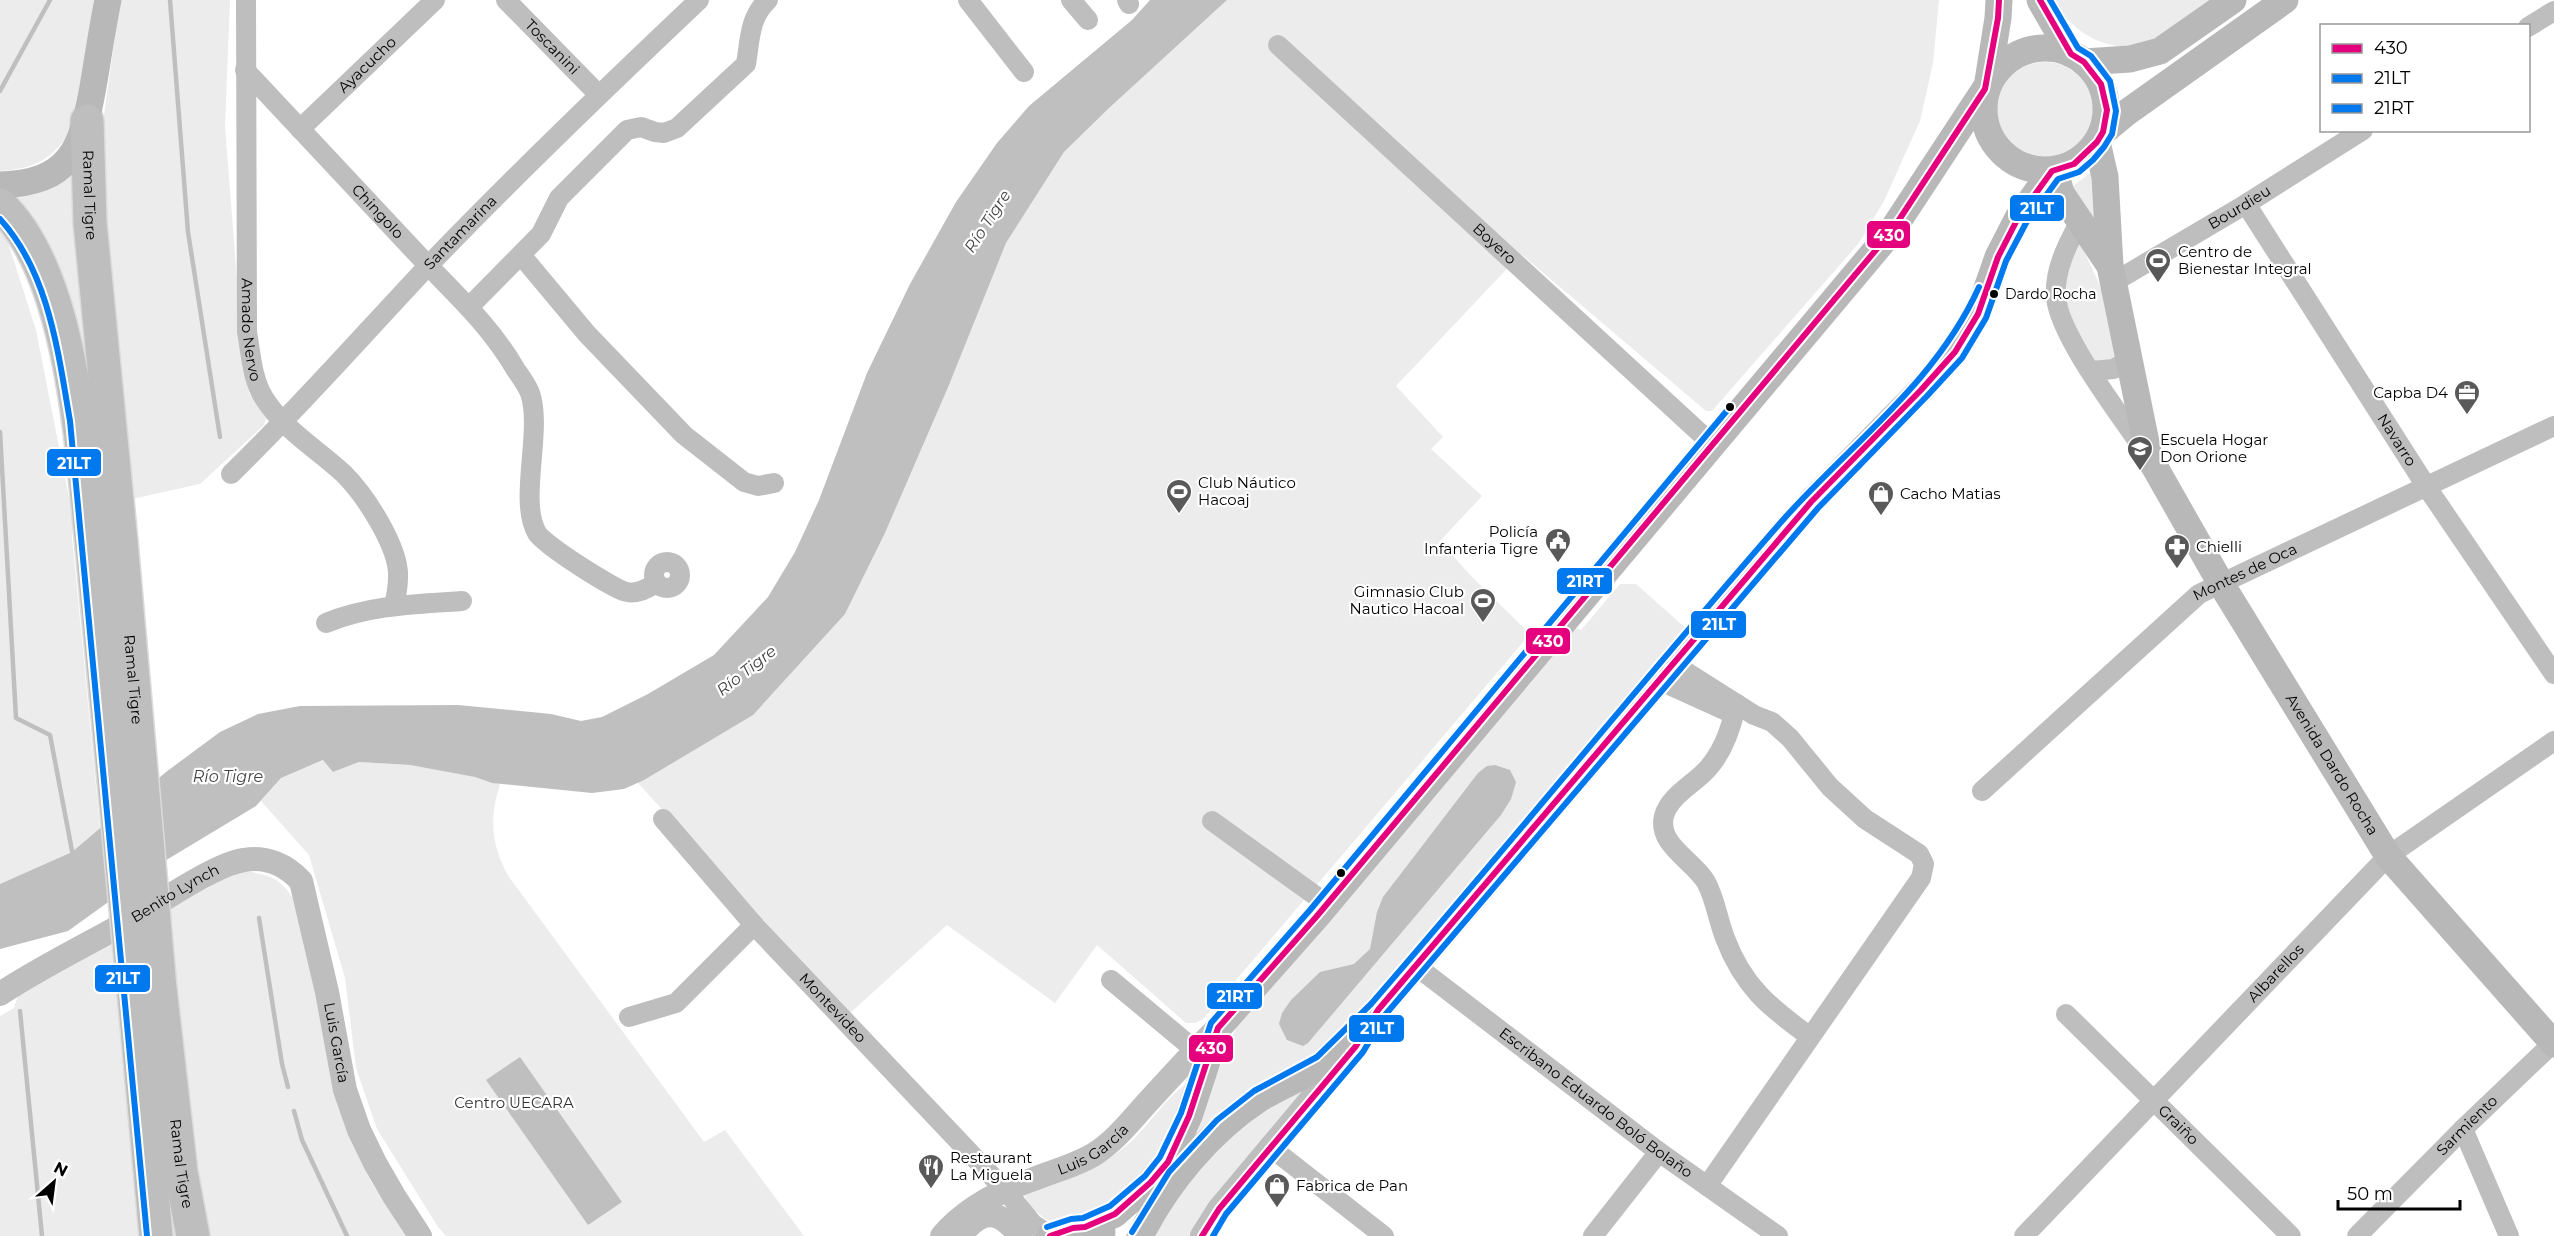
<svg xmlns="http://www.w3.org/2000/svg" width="2554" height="1236" font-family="Montserrat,sans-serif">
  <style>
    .green { fill: #ececec }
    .water { fill: #bfbfbf }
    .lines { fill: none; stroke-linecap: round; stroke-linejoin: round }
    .stream { stroke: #bfbfbf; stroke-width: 4.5 }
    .motorway-casing { stroke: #dbdbdb; stroke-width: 36 }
    .minor { stroke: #bebebe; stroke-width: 20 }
    .tertiary { stroke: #bebebe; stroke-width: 24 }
    .secondary { stroke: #b8b8b8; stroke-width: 27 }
    .motorway { stroke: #bebebe; stroke-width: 33 }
    .motorway-bridge-casing { stroke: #dbdbdb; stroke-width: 36; stroke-linecap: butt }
    .motorway-bridge { stroke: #bebebe; stroke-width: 33 }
    .bus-1-casing { stroke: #fff; stroke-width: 10 }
    .bus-2-casing { stroke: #fff; stroke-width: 10 }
    .bus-3-casing { stroke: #fff; stroke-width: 10 }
    .bus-1 { stroke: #e5007d; stroke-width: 6 }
    .bus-2 { stroke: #0079ef; stroke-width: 6 }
    .bus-3 { stroke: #0079ef; stroke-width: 6 }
    .bus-dot { fill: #000; stroke: #fff; stroke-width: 2 }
    .labels { text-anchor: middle; stroke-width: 4.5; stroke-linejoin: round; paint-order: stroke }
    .bus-label { font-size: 14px; fill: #000; stroke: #fff; text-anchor: start }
    .street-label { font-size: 15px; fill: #000; stroke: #fff }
    .poi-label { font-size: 15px; fill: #000; stroke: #fff; text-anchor: start }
    .park-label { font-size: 15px; fill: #333; stroke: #fff }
    .water-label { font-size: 16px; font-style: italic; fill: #444; stroke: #fff }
    .line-badge { stroke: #fff; stroke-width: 2 }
    .badge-label { font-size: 16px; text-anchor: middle; font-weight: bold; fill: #fff }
  </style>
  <rect width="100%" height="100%" fill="#fff"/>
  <g class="green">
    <path d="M 0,0 L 96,0 L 72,129 C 53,158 36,169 0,171 Z"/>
    <path d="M 120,0 L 230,0 L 225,126 L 241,331 L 249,393 L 266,418 L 264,425 L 200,484 L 127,500 L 101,174 L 104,115 Z"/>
    <path d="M 1227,0 L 1939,0 L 1933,63 L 1920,121 L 1884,201 L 1859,243 L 1712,411 L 1706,411 L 1521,254 L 1396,386 L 1443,437 L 1431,449 L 1482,496 L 1440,541 L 1471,576 L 1530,634 L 1203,1019 L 1195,1023 L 1186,1023 L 1097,945 L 1055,1003 L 947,925 L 849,1014 L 638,783 L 845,614 L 885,533 L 949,385 L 1006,243 L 1064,152 L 1108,109 Z"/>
    <path d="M 2053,0 L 2213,0 C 2196,12 2178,28 2160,38 C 2119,60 2074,37 2053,0 Z"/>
    <circle cx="2045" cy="111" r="49"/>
    <path d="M 77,155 L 176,1236 L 165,1236 L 84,410 L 1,192 Z"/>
    <path d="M 2094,170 L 2101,228 L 2069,189 Z"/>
    <path d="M 0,225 L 5,233 L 36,330 L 73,518 L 72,537 L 100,828 L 72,852 L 0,884 Z"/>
    <path d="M 2078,238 L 2108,303 L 2117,354 L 2111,366 L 2095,363 L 2062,303 L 2066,260 Z"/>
    <path d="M 1620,584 L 1636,584 L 1688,630 L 1344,1031 L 1185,1153 L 1237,1025 L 1569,626 L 1581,630 Z"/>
    <path d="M 324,760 L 333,772 L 359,762 L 410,765 L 476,777 L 500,784 C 489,817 491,846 509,877 L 704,1142 L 725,1130 L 804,1236 L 446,1236 L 438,1227 L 377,1129 L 356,1068 L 345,978 L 309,855 L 261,801 L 281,778 Z"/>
    <path d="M 247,871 C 275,877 279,878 296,902 L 337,1098 L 352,1142 L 372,1183 L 405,1236 L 203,1236 L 186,1114 L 178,993 L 163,909 L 221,876 Z"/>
    <path d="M 111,939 L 118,998 L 119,1025 L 138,1236 L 0,1236 L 0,1016 L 14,1008 L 19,992 Z"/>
    <path d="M 1187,1083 L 1169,1141 L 1115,1207 L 1060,1223 L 1045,1219 L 1030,1206 L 1024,1195 C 1062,1182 1101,1169 1132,1141 C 1151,1122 1165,1099 1187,1083 Z"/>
    <path d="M 1311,1086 L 1193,1236 L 1152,1236 C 1167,1206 1225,1135 1253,1116 C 1272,1105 1292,1096 1311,1086 Z"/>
  </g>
  <g class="water">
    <path d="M 1150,0 L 1227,0 L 1108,109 L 1064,152 L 1006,243 L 949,385 L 885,533 L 845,614 L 753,715 L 644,780 L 624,789 L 592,793 L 492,783 L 475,777 L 410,765 L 359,762 L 333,772 L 323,760 L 281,778 L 256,806 L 168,859 L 68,931 L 0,949 L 0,884 L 72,852 L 166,772 L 220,732 L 258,714 L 300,706 L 458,705 L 551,714 L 581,721 L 602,717 L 648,694 L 714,655 L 768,597 L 795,552 L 819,500 L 867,373 L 910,284 L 956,202 L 997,143 L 1029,106 L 1132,20 Z"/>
    <path d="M 1495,765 L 1510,770 L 1516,782 L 1511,799 L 1501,815 L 1308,1043 L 1303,1046 L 1287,1040 L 1279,1024 L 1282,1013 L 1291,1000 L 1320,972 L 1354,964 L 1370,949 L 1377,912 L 1383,897 L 1478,773 L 1487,766 Z"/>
    <path d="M 520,1057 L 622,1202 L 588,1225 L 486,1080 Z"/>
  </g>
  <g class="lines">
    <g class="stream">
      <path d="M 170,0 L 188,232 L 220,437"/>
      <path d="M 0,91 L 50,0"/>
      <path d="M 0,432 L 16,718 L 50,735 L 73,856"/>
      <path d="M 259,918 L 282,1064 L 288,1087"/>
      <path d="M 20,1011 L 42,1236"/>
      <path d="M 294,1111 L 302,1140 L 347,1236"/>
    </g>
    <defs>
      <g id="motorway">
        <path id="s18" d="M 87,121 L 90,223 L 121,542"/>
        <path d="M 0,205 C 73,274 82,450 92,546"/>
        <path id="s19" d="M 160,989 L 181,1172 L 193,1236"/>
        <path d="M 134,993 L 156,1236"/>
      </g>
    </defs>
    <use href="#motorway" class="motorway-casing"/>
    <g class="minor">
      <path id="s1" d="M 246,0 L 247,332 C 251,354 252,379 264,398 C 284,430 317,449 344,474 C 365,495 400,548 398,578 C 398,587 396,597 394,606"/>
      <path id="s2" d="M 506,0 L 599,95"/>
      <path d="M 968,0 L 1024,72"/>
      <path d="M 1071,0 L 1088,20"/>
      <path d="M 1127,0 L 1129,4"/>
      <path d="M 2528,27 L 2554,11"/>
      <path id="s3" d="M 1278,45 L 1712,444"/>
      <path id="s4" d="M 245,70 C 304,133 363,196 422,259 C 457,296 490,325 516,370 C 521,377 527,385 530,393 C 543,431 518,500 537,533 C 544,545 615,590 627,592 C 639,594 647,588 657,583"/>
      <path id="s5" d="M 300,129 L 435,0"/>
      <path id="s6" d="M 2246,204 L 2426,486 L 2554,674"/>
      <path d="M 2079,223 C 2067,245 2054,271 2056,297 C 2059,336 2120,414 2143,449"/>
      <path d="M 521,255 L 587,334 L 684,435 L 744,482 L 758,486 L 774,483"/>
      <path id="s7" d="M 2114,282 L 2246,204 L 2363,130"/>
      <path d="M 470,306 L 541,234 L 559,198 L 627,130 L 641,127 L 655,132 L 664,133 L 677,128 L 746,64 C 750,41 749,17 768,0"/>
      <path d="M 2091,371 L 2114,369 L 2129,359"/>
      <path id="s8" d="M 231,474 C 299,408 362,336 427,267 C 515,175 607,87 699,0"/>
      <circle cx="667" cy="575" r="13"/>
      <path d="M 326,623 C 369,605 416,604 462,601"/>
      <path d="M 1672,663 L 1754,715 L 1772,722 L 1790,738 L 1830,787 L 1865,819 L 1919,854 L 1924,864 L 1921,878 L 1707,1186"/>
      <path d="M 1658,680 L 1733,714"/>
      <path d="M 1737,704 C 1731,726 1725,748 1710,766 C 1697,783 1670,794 1664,816 C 1657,845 1693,860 1706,882 C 1715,898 1718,920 1725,938 C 1743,986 1769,1007 1809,1036"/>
      <path id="s9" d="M 1982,791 L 2199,594 L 2554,426"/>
      <path id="s10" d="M 663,819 L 754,925 L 1006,1191 L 1033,1224 L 1051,1236"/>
      <path d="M 1212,821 L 1327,904"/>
      <path id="s11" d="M 1416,966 L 1659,1152 L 1778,1236"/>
      <path d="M 1111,980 L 1195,1050"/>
      <path id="s12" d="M 2066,1014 L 2291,1236"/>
      <path d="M 629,1017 L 676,1003 L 754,925"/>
      <path d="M 2463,1129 L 2509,1236"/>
      <path d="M 1269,1146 L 1384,1236"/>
      <path d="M 1593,1236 L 1659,1152"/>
      <path id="s13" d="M 2024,1236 L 2388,856 L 2554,741"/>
      <path id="s14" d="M 2357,1236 L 2463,1129 L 2553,1043"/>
    </g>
    <g class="tertiary">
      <path id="s15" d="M 0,994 C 44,965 93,942 139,915 C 164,900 216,864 244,860 C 266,856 286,865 301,881 L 327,992 L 345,1090 L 359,1130 L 375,1163 L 394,1196 L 420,1236"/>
      <path d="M 967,1228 C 988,1205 1004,1216 1020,1236"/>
      <path id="s16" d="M 942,1236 C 966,1208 999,1191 1034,1179 C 1054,1171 1074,1166 1093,1155 C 1114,1142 1130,1122 1146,1104 C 1170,1078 1193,1052 1218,1028"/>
      <path d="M 1202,1236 L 1219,1209 L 1353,1049"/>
    </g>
    <g class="secondary">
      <path d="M 2040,0 L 2071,54"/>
      <circle cx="2045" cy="109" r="61"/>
      <path d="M 2084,62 L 2130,59 L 2160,51 L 2233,0"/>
      <path d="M 1988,81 L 1998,18 L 1999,0"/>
      <path d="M 2103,132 L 2126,113 L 2285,0"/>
      <path id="s17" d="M 2097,142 L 2105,177 L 2110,266 L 2149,457 L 2220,582 L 2388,856 L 2554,1044"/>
      <path d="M 2055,171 L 2061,193 L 2110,266"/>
      <path d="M 0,185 C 70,183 82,149 93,87 C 98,58 102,29 108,0"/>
      <path d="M 1085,1227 L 1115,1214 L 1151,1182 L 1168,1162 L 1189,1116 L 1218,1028 L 1317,916 L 1891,232 L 1985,89"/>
      <path d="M 1050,1236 C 1068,1228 1084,1225 1102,1232"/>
      <path d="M 1140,1236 C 1167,1183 1209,1132 1259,1099 C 1281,1085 1309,1076 1330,1058 C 1347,1044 1362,1026 1378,1010 L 1811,502 L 1921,390 L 1955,352 L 1978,314 L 1998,257 L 2018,218 L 2052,171"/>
    </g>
    <use href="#motorway" class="motorway"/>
    <defs>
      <g id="motorway-bridge">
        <path id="s20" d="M 121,542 L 160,989"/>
        <path d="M 92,546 L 134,993"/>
      </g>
    </defs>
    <use href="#motorway-bridge" class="motorway-bridge-casing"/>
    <use href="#motorway-bridge" class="motorway-bridge"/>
    <defs>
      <g id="bus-1">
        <path d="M 1050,1236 L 1073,1228 L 1085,1227 L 1115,1214 L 1151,1182 L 1168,1162 L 1189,1116 L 1218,1028 L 1317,916 L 1891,232 L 1985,89 L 1998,18 L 1999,0"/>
        <path d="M 1202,1236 L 1219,1209 L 1356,1046 L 1378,1010 L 1811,502 L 1921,390 L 1955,352 L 1978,314 L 1998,257 L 2018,218 L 2052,171 L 2074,164 L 2097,142 L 2103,132 L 2107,110 L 2101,84 L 2084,62 L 2071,54 L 2040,0"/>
      </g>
      <g id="bus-2">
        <path d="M 0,219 C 49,273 58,352 70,421 L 147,1236"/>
        <path d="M 1213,1236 L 1226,1214 L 1363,1052 L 1385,1015 L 1818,508 L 1927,396 L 1962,358 L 1986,318 L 2006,261 L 2026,223 L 2058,179 L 2079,172 L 2093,160 L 2104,147 L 2112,134 L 2116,111 L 2110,81 L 2091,56 L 2078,48 L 2050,0"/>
      </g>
      <g id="bus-3">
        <path d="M 1047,1227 L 1071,1219 L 1083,1218 L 1110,1206 L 1145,1176 L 1160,1157 L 1181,1113 L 1211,1023 L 1310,910 L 1730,407"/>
        <path d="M 1132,1232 L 1169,1172 L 1217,1120 L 1254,1091 L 1317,1057 L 1371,1004 C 1510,844 1643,680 1782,521 C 1850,444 1936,383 1979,287"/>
      </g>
    </defs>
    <use href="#bus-1" class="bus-1-casing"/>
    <use href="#bus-2" class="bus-2-casing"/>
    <use href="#bus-3" class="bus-3-casing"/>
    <use href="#bus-1" class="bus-1"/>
    <use href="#bus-2" class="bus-2"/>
    <use href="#bus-3" class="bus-3"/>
  </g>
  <defs>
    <symbol id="stadium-pin" viewBox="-11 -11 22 30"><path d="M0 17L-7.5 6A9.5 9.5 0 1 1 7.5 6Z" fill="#595959" stroke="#fff"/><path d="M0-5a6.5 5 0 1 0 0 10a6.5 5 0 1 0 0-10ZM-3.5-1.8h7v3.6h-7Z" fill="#fff"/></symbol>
    <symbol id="office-pin" viewBox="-11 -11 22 30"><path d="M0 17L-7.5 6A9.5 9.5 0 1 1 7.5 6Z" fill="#595959" stroke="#fff"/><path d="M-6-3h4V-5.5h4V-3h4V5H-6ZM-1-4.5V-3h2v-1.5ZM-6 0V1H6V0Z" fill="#fff"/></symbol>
    <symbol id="school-pin" viewBox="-11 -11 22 30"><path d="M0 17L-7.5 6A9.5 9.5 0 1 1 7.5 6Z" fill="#595959" stroke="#fff"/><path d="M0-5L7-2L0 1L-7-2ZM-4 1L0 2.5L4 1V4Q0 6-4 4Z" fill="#fff"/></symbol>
    <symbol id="shop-pin" viewBox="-11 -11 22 30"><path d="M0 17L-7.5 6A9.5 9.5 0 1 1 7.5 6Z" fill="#595959" stroke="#fff"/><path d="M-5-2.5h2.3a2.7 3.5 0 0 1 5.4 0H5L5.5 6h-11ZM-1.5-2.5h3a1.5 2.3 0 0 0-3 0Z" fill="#fff"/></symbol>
    <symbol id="civic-pin" viewBox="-11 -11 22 30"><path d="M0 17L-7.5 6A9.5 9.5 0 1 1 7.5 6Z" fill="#595959" stroke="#fff"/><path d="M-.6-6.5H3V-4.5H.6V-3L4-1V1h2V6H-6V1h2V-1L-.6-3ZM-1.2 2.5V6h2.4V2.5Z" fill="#fff"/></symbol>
    <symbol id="pharmacy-pin" viewBox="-11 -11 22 30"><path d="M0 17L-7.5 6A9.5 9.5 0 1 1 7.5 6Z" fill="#595959" stroke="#fff"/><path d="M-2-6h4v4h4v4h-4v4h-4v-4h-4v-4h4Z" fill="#fff"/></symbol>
    <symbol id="restaurant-pin" viewBox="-11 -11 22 30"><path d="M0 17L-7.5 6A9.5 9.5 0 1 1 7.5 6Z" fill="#595959" stroke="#fff"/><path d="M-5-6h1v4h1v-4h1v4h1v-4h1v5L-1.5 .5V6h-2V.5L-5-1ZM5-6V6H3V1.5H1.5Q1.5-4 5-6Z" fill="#fff"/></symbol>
  </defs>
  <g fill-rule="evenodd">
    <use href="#stadium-pin" x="2143" y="246" width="30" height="40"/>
    <use href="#office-pin" x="2452" y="378" width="30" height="40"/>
    <use href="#school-pin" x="2125" y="434" width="30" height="40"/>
    <use href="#stadium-pin" x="1164" y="477" width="30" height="40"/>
    <use href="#shop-pin" x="1866" y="479" width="30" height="40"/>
    <use href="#civic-pin" x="1543" y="526" width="30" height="40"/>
    <use href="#pharmacy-pin" x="2162" y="532" width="30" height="40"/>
    <use href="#stadium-pin" x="1468" y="586" width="30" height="40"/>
    <use href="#restaurant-pin" x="916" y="1152" width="30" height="40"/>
    <use href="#shop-pin" x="1262" y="1171" width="30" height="40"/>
  </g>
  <g class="bus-dot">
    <circle cx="1994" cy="294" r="5"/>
    <circle cx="1730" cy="407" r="5"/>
    <circle cx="1341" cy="873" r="5"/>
  </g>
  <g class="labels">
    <g class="bus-label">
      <text x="2005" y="299">Dardo Rocha</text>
    </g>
    <g class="street-label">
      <text dy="5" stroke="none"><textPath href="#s2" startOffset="66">Toscanini</textPath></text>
      <text dy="5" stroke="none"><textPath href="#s5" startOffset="93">Ayacucho</textPath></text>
      <text dy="5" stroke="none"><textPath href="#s18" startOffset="74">Ramal Tigre</textPath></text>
      <text dy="5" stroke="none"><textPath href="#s7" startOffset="146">Bourdieu</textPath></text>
      <text dy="5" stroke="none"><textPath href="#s4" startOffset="194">Chingolo</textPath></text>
      <text dy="5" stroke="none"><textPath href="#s8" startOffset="333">Santamarina</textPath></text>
      <text dy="5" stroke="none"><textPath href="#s3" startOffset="294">Boyero</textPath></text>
      <text dy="5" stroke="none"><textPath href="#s1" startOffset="330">Amado Nervo</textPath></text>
      <text dy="5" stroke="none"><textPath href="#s6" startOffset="280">Navarro</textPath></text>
      <text dy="5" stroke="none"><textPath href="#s9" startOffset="344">Montes de Oca</textPath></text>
      <text dy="5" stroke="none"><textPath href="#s20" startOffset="138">Ramal Tigre</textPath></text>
      <text dy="5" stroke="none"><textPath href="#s17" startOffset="678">Avenida Dardo Rocha</textPath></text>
      <text dy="5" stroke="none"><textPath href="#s15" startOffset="202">Benito Lynch</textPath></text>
      <text dy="5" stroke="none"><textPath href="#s13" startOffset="364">Albarellos</textPath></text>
      <text dy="5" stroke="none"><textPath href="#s10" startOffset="254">Montevideo</textPath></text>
      <text dy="5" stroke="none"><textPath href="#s15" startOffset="508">Luis García</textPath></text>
      <text dy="5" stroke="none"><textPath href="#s11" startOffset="226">Escribano Eduardo Boló Bolaño</textPath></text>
      <text dy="5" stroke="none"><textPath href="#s12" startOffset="158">Graiño</textPath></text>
      <text dy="5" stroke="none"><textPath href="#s14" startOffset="156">Sarmiento</textPath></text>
      <text dy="5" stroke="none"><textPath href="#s16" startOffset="176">Luis García</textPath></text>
      <text dy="5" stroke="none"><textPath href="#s19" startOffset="176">Ramal Tigre</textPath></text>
    </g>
    <g class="poi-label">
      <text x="2178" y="257">Centro de<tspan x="2178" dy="17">Bienestar Integral</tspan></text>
      <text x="2448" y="398" text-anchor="end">Capba D4</text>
      <text x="2160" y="445">Escuela Hogar<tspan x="2160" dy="17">Don Orione</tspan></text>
      <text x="1198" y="488">Club Náutico<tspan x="1198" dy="17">Hacoaj</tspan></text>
      <text x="1900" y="499">Cacho Matias</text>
      <text x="1538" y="537" text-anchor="end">Policía<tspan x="1538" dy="17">Infanteria Tigre</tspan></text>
      <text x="2196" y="552">Chielli</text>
      <text x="1464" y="597" text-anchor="end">Gimnasio Club<tspan x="1464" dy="17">Nautico Hacoal</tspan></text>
      <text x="950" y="1163">Restaurant<tspan x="950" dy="17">La Miguela</tspan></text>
      <text x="1296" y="1191">Fabrica de Pan</text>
    </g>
    <g class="park-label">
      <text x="514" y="1108">Centro UECARA</text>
    </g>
    <g class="water-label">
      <text transform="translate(987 221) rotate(-57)" y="6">Río Tigre</text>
      <text transform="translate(746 670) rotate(-38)" y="6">Río Tigre</text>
      <text x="228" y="782">Río Tigre</text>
    </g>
  </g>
  <g class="line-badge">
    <rect x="2009" y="194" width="56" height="28" rx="6" fill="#0079ef"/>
    <rect x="1866" y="220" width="45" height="29" rx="6" fill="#e5007d"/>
    <rect x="46" y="448" width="56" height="29" rx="6" fill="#0079ef"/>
    <rect x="1556" y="567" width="57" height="28" rx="6" fill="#0079ef"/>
    <rect x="1690" y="610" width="57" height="29" rx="6" fill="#0079ef"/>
    <rect x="1525" y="627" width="46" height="28" rx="6" fill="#e5007d"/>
    <rect x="94" y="964" width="57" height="29" rx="6" fill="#0079ef"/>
    <rect x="1206" y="982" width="57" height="28" rx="6" fill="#0079ef"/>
    <rect x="1348" y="1014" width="57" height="29" rx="6" fill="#0079ef"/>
    <rect x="1188" y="1034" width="46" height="29" rx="6" fill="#e5007d"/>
  </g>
  <g class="badge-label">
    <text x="2037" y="214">21LT</text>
    <text x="1889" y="241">430</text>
    <text x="74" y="469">21LT</text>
    <text x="1585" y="587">21RT</text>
    <text x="1719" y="630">21LT</text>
    <text x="1548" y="647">430</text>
    <text x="123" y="984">21LT</text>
    <text x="1235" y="1002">21RT</text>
    <text x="1377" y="1034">21LT</text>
    <text x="1211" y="1054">430</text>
  </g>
  <rect x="2320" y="24" width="210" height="108" fill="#ffffff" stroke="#999999" stroke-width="1.5"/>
  <rect x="2332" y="44" width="30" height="9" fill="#e5007d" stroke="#999999" stroke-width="1.5"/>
  <text x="2374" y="54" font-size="18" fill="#000000">430</text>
  <rect x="2332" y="74" width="30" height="9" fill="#0079ef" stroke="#999999" stroke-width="1.5"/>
  <text x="2374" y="84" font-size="18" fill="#000000">21LT</text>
  <rect x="2332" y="104" width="30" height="9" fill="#0079ef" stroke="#999999" stroke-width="1.5"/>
  <text x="2374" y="114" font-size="18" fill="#000000">21RT</text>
  <g transform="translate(54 1182) rotate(28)" stroke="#ffffff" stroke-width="4.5" paint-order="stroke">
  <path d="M0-4.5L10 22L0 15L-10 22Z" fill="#000000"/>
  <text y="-9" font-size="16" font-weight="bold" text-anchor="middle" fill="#000000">N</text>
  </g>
  <path d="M2338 1200v9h122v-9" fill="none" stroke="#000000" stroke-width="3"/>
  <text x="2347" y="1200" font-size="18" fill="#000000" stroke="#ffffff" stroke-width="4.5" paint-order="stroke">50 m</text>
</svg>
